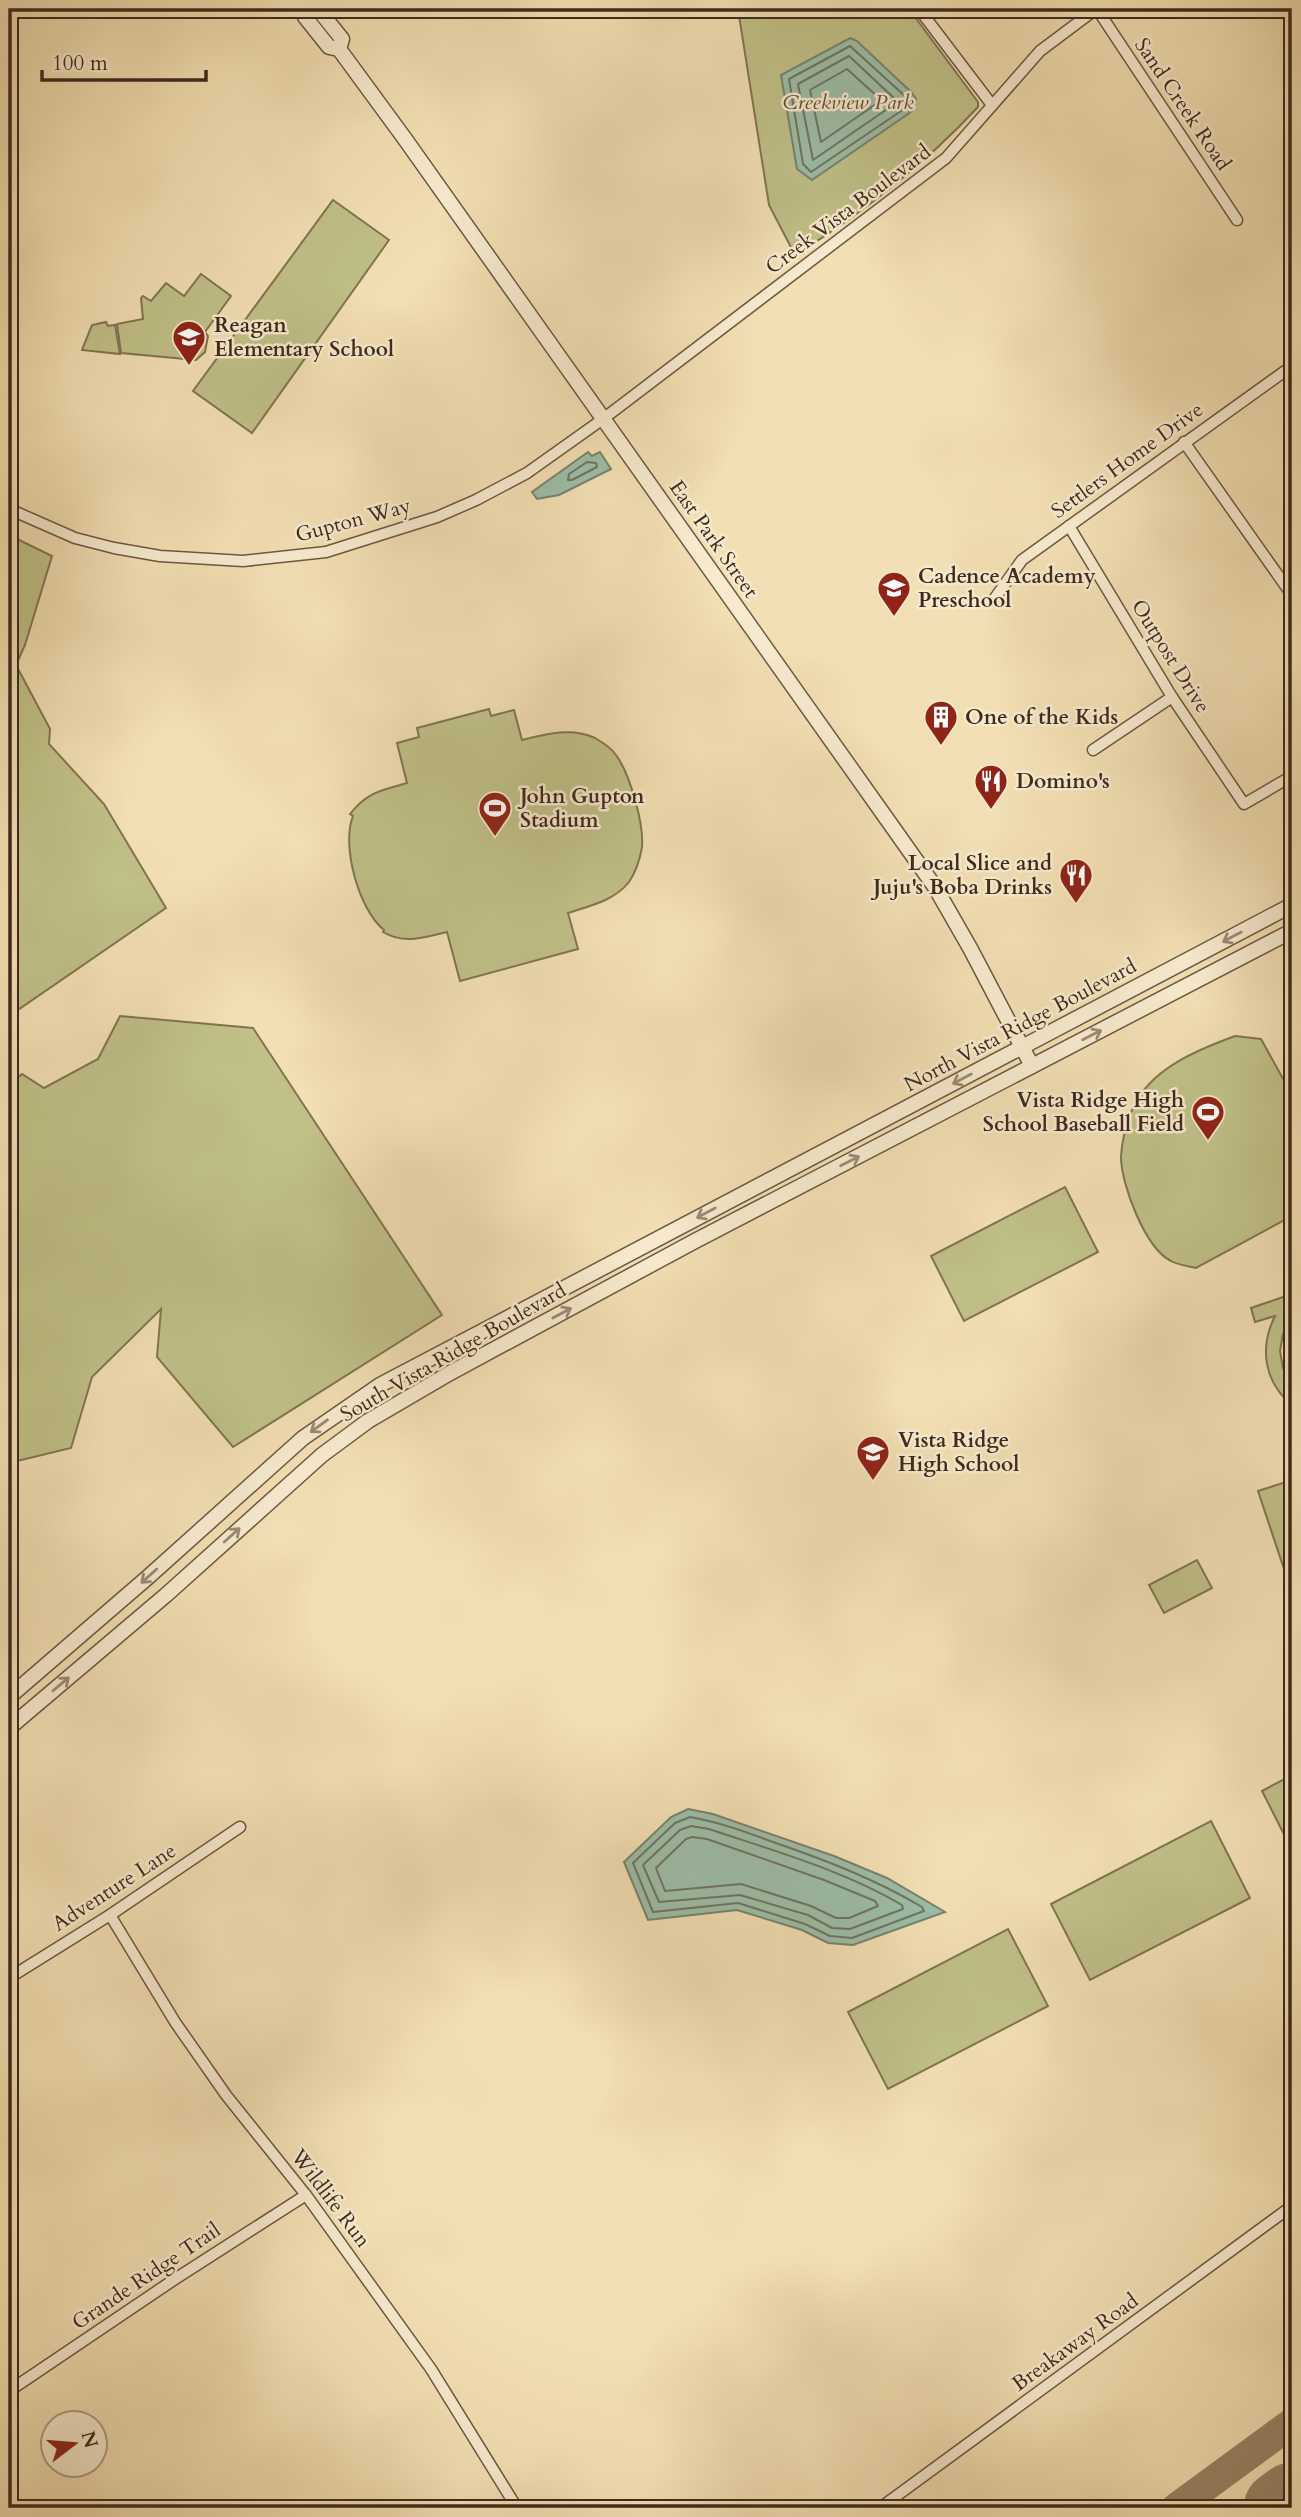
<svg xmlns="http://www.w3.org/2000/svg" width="1301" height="2517" font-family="Cardo,serif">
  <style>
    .green { fill: #c0c088; stroke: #807552; stroke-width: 2 }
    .water { fill: #9cbda7; stroke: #77826f; stroke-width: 2 }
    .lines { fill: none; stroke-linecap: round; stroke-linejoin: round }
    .shore { stroke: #6e7461; stroke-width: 2 }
    .taxiway { stroke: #988467; stroke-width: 30 }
    .runway { stroke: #988467; stroke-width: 75 }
    .minor-casing { stroke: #6c5741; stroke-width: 13 }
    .tertiary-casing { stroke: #6c5741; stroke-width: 17 }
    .minor { stroke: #f7eace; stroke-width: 10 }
    .tertiary { stroke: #f7eace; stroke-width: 14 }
    .oneway { stroke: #9b8a74 }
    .labels { text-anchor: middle; stroke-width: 5; stroke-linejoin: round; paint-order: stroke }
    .park-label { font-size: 21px; font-style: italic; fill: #5f5036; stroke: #f7eace }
    .street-label { font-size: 21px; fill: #3f2a1b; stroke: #f7eace }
    .poi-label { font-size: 21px; font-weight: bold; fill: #3f2a1b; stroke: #f7eace; text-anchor: start }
  </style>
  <rect width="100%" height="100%" fill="#f2dfb3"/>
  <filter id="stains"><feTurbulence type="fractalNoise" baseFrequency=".00286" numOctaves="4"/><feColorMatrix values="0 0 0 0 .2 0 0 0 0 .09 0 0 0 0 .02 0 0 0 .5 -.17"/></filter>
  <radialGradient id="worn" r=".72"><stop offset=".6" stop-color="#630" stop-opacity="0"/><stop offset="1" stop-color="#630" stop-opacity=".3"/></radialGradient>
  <g class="green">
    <path d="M 738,9 L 909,9 L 978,102 L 978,107 C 925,164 861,214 795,255 L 769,205 Z"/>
    <path d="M 333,200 L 389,240 L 252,433 L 193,391 Z"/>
    <path d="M 201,274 L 231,296 L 205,332 L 208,336 L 205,352 L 196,360 L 121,353 L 117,324 L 143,319 L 141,298 L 143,296 L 151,301 L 166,283 L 184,296 Z"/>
    <path d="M 106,322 L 108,326 L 115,325 L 120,354 L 82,350 L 92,325 Z"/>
    <path d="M 9,535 L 52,556 L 25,645 L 16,665 L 50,729 L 49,744 L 104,804 L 166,908 L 9,1016 Z"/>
    <path d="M 489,709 L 491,716 L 514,710 L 522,740 C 546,734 572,727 595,738 C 602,742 612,749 616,755 C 630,774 644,824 642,847 C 640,859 635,873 629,882 C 614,901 589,906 568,913 L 578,949 L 460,981 L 447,932 C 424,937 405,945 383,932 L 384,930 C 359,910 341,846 353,816 L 350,814 C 368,791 381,791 407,783 L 397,743 L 419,737 L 417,728 Z"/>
    <path d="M 120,1016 L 253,1028 L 442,1315 L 233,1447 L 157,1357 L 161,1309 L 92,1377 L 71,1448 L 9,1463 L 9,1085 L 22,1074 L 44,1088 L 98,1059 Z"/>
    <path d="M 1235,1036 L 1261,1039 L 1292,1095 L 1292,1216 L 1196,1268 C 1188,1266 1178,1265 1171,1261 C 1145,1248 1121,1184 1121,1157 C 1122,1139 1128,1115 1137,1100 C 1157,1066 1200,1049 1235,1036 Z"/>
    <path d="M 1065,1187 L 1098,1252 L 964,1321 L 931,1256 Z"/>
    <path d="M 1292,1294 L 1292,1317 L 1283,1334 L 1280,1351 L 1283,1368 L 1292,1385 L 1292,1405 C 1264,1382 1259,1348 1275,1316 L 1255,1322 L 1251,1308 Z"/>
    <path d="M 1292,1480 L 1292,1593 L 1258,1491 Z"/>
    <path d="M 1197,1560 L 1212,1588 L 1164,1613 L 1149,1585 Z"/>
    <path d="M 1292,1775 L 1292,1850 L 1262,1791 Z"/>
    <path d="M 1211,1821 L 1250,1898 L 1090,1980 L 1051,1904 Z"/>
    <path d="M 1008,1929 L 1048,2006 L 888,2089 L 848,2012 Z"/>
  </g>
  <g class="water">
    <path d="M 850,38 L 857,41 L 911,92 L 916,99 L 913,110 L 908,114 L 812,180 L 797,169 L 781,75 Z"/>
    <path d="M 588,452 L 592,456 L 600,452 L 611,469 L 559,495 L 537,499 L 532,492 Z"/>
    <path d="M 688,1809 L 713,1814 L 834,1856 L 887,1878 L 945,1912 L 853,1945 L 828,1943 L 802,1930 L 737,1910 L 648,1920 L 624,1862 L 671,1817 Z"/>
  </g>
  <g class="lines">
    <g class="shore">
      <path d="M 850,46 L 906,97 L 908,103 L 904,109 L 811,172 L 803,164 L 789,79 Z"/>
      <path d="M 849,56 L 895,99 L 896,103 L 813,160 L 798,84 Z"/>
      <path d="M 847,69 L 879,98 L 879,102 L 821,142 L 810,90 Z"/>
      <path d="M 587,462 L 596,463 L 597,467 L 572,480 L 568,480 L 569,474 Z"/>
      <path d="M 690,1817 C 719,1822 746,1832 773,1842 C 825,1860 875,1879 922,1907 L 924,1911 L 852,1938 L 830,1936 L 805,1924 L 738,1903 L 653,1912 L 633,1863 L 675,1823 Z"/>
      <path d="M 691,1826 L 709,1829 C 774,1851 843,1870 902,1905 L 903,1909 L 850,1929 L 832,1928 L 808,1915 L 740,1895 L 659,1902 L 643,1865 L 680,1830 Z"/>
      <path d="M 692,1837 L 707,1839 L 824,1880 L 875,1901 L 878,1906 L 849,1918 L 836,1918 L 811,1906 L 741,1884 L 665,1891 L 656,1868 L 686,1839 Z"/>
    </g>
    <path class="taxiway" d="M 1176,2508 L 1292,2423"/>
    <path class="runway" d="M 1281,2508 L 1292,2500"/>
    <defs>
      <g id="minor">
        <path d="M 919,9 L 992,105"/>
        <path d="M 1097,9 L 1237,220"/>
        <path d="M 1284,9 L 1292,21"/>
        <path d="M 1184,442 L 1292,595"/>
        <path d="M 9,509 L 75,538 L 114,548 L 160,556 L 243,561 L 326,552 L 437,517 L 476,500 L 527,473 L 603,419 L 946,158 L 1040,51 L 1096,9"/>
        <path d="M 1069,526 L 1172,697 L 1244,804 L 1292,776"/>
        <path d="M 995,598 L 1022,560 L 1292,366"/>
        <path d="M 1093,750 L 1172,697"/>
        <path d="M 110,1915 L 175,2022 L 226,2095 L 306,2195 L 431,2369 L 517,2508"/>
        <path d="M 9,1978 L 110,1915 L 240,1827"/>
        <path d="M 9,2391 L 175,2279 L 306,2195"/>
        <path d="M 880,2508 L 1292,2206"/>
      </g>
      <g id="tertiary">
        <path d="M 305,9 L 305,17 L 329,47 L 339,49 L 405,139 L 935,887 L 970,948 L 1032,1066"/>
        <path d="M 318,9 L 342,39 L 339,49"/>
        <path d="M 9,1697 L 147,1578 L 303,1438 L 380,1385 L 1292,905"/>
        <path d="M 9,1728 L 166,1595 L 322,1455 L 368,1421 L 450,1373 L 695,1241 L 1292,931"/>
      </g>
    </defs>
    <use href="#minor" class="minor-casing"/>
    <use href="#tertiary" class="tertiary-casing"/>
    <use href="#minor" class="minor"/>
    <use href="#tertiary" class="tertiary"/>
  </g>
  <defs><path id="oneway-shaft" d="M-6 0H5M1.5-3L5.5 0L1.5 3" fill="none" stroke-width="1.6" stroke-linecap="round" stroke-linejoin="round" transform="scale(1.75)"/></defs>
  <g class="oneway">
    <use href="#oneway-shaft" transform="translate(1232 937) rotate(152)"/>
    <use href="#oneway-shaft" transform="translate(1092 1035) rotate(-27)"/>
    <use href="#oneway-shaft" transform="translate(962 1079) rotate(152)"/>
    <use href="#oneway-shaft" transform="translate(850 1161) rotate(-27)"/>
    <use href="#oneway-shaft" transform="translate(706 1213) rotate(152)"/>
    <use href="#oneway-shaft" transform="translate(562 1313) rotate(-28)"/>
    <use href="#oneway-shaft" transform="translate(319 1426) rotate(144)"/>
    <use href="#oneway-shaft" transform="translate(232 1535) rotate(-42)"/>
    <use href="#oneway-shaft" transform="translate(149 1576) rotate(138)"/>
    <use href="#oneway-shaft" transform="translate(61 1684) rotate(-40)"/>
  </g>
  <defs>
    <symbol id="school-pin" viewBox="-11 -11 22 30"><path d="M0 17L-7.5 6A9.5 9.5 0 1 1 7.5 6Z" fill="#8f2418" stroke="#f7eace"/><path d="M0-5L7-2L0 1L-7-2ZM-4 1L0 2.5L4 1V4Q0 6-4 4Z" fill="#fff"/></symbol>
    <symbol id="building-pin" viewBox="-11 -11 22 30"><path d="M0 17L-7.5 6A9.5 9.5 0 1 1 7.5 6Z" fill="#8f2418" stroke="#f7eace"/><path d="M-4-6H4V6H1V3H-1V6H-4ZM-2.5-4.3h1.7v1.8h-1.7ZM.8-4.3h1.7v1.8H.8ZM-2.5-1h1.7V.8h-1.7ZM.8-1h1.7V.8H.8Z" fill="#fff"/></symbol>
    <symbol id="restaurant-pin" viewBox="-11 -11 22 30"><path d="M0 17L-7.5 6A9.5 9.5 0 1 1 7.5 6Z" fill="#8f2418" stroke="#f7eace"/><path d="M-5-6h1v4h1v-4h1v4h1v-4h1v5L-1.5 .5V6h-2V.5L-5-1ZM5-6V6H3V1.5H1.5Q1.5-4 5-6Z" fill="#fff"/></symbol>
    <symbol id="stadium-pin" viewBox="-11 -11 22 30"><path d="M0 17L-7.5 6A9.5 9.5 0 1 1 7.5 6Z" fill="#8f2418" stroke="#f7eace"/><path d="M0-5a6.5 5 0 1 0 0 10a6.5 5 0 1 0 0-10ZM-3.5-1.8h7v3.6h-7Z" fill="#fff"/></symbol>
  </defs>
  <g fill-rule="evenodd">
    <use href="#school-pin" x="170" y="318" width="38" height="52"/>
    <use href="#school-pin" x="875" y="569" width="38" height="52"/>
    <use href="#building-pin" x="922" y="698" width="38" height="52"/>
    <use href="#restaurant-pin" x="972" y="762" width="38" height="52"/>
    <use href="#stadium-pin" x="476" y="789" width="38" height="52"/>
    <use href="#restaurant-pin" x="1057" y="856" width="38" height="52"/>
    <use href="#stadium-pin" x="1189" y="1093" width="38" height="52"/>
    <use href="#school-pin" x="854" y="1433" width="38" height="52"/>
  </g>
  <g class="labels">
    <g class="park-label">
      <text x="848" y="109">Creekview Park</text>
    </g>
    <g class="street-label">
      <text transform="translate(1183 104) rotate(56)" y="7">Sand Creek Road</text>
      <text transform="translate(848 209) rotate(-37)" y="7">Creek Vista Boulevard</text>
      <text transform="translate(1127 460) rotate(-36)" y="7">Settlers Home Drive</text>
      <text transform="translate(353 520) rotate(-15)" y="7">Gupton Way</text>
      <text transform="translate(714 539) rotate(55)" y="7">East Park Street</text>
      <text transform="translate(1171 656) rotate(58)" y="7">Outpost Drive</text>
      <text transform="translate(1020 1025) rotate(-28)" y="7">North Vista Ridge Boulevard</text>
      <text transform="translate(453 1352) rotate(-30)" y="7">South Vista Ridge Boulevard</text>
      <text transform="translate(114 1887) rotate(-33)" y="7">Adventure Lane</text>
      <text transform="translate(331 2198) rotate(53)" y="7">Wildlife Run</text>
      <text transform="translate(146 2276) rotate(-34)" y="7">Grande Ridge Trail</text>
      <text transform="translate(1075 2342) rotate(-36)" y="7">Breakaway Road</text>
    </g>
    <g class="poi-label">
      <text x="214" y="332">Reagan<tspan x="214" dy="24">Elementary School</tspan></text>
      <text x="918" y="583">Cadence Academy<tspan x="918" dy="24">Preschool</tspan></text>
      <text x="965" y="724">One of the Kids</text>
      <text x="1016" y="788">Domino's</text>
      <text x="520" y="803">John Gupton<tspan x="520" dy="24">Stadium</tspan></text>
      <text x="1052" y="870" text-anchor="end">Local Slice and<tspan x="1052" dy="24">Juju's Boba Drinks</tspan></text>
      <text x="1184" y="1107" text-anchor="end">Vista Ridge High<tspan x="1184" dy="24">School Baseball Field</tspan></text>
      <text x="898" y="1447">Vista Ridge<tspan x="898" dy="24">High School</tspan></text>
    </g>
  </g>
  <rect width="1301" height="2517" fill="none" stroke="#f2dfb3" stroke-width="35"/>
  <rect x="10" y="10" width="1280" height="2496" fill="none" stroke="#3f2a1b" stroke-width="3.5"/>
  <rect x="18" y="18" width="1266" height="2482" fill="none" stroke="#3f2a1b" stroke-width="2"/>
  <g transform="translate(74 2444) rotate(74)"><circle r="33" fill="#f7eace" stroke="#ad9d86" stroke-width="2"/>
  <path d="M0-5L12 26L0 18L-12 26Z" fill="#8f2418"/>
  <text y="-10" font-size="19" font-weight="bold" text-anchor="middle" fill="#3f2a1b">N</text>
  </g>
  <path d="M42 70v10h164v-10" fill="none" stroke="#3f2a1b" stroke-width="3.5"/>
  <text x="52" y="70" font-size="21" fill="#3f2a1b" stroke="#f7eace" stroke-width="5" paint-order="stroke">100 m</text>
  <rect width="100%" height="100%" filter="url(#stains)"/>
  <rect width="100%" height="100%" fill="url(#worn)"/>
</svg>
